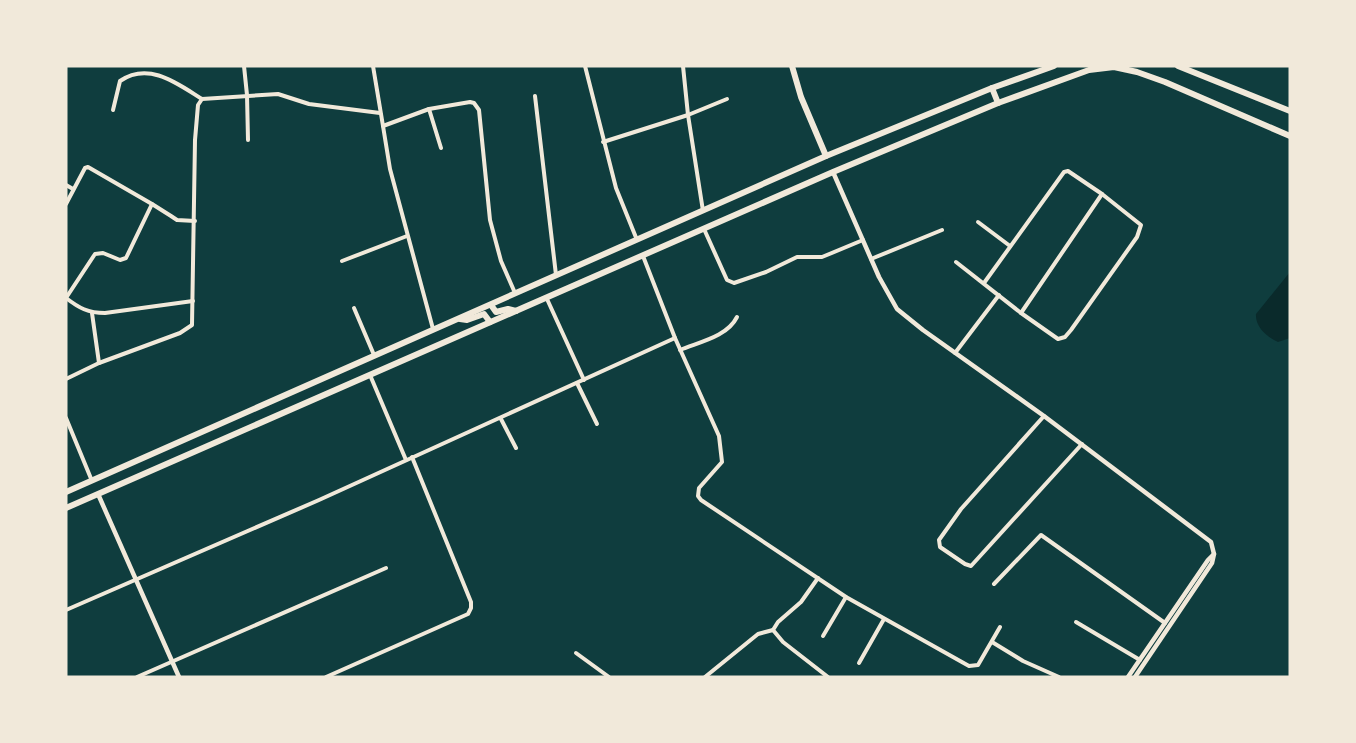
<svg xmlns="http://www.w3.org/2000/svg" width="1356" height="743" font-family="'Playfair Display',serif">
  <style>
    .water { fill: #0a2a2b }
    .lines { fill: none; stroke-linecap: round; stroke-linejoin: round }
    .minor { stroke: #f1e9da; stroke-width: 4 }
    .tertiary { stroke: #f1e9da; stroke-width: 4.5 }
    .primary { stroke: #f1e9da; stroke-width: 6 }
  </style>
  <rect width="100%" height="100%" fill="#0f3d3e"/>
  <path class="water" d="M 1290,272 L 1290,338 L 1278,342 C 1267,337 1255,327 1256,314 Z"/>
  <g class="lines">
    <g class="minor">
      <path d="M 244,66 L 247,95 L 248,140"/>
      <path d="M 373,66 L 383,126"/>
      <path d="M 585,66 L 616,188 L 637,240"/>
      <path d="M 683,66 L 688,115 L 703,211"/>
      <path d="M 535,96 L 556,275"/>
      <path d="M 429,109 L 470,102 L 474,103 L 479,110 L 490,220 L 501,261 L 515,293"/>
      <path d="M 113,110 L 120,81 C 149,61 178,84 202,99"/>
      <path d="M 603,142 L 688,115 L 727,99"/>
      <path d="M 66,185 L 73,189"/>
      <path d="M 66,204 L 85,168 L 88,167 L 152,204 L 171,216 L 177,220 L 195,221"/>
      <path d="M 978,222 L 1010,246"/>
      <path d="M 704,229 L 727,280 L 734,283 L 766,272 L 797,257 L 822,257 L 863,240"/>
      <path d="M 643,256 L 675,338 L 719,436 L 722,462 L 699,488 L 698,496 L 701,500 L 846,597 L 969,666 L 978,665 L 1000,627"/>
      <path d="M 871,259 L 942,230"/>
      <path d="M 342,261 L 407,236"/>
      <path d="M 956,262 L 1021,313 L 1058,339 L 1065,337 L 1071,330 L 1137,237 L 1141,225 L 1102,194 L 1068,171 L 1064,172 L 984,283"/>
      <path d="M 66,298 L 95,254 L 103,253 L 120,260 L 126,258 L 152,204"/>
      <path d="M 66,298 C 79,308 88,313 105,313 L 193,301"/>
      <path d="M 547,299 L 584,380"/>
      <path d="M 354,308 L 374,355"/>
      <path d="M 92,313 L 99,363"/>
      <path d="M 1021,313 L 1102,194"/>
      <path d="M 433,329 L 390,169 L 383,126 L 429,109 L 441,148"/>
      <path d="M 680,350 C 699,342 727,337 737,317"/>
      <path d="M 955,353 L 999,295"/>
      <path d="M 370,375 L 406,460"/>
      <path d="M 66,379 L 99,363 L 180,333 L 192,325 L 195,140 L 198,105 L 202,99 L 278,94 L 309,104 L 380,113"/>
      <path d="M 577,383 L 597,424"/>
      <path d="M 1044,416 L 961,509 L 939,540 L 940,547 L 965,564 L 971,566 L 1082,444"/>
      <path d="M 66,418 L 92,481"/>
      <path d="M 501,419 L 516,448"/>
      <path d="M 818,578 L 801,602 L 778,622 L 773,630 L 783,642 L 828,677"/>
      <path d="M 994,584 L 1041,535 L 1165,623"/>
      <path d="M 66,610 L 319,500 L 675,338"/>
      <path d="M 1076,622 L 1140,660"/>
      <path d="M 823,636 L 846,597"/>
      <path d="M 992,642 L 1023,661 L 1059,677"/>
      <path d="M 576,653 L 609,677"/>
      <path d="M 859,663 L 884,619"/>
      <path d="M 137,677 L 386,568"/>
      <path d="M 326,677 L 468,614 L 471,608 L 471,602 L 412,457"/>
      <path d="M 705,677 L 758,634 L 773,630"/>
    </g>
    <g class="tertiary">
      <path d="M 833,172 L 879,277 L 897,309 L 923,330 L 1044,416 L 1211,542 L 1214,554 L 1212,563 L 1135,677"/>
      <path d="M 98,494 L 179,677"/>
      <path d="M 1128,677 L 1208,560 L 1214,554"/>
    </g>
    <g class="primary">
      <path d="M 792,66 L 801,97 L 826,156"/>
      <path d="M 1178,66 L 1290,111"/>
      <path d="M 992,88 L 998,103"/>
      <path d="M 491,305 L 496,312 L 508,309 L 516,311"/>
      <path d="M 460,319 L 467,320 L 484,314 L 490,322"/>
      <path d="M 66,492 L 826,156 L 992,88 L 1054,66"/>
      <path d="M 66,508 L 833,172 L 998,103 L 1089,70 L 1114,67 L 1137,72 L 1165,82 L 1290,136"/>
    </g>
  </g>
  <rect width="1356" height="743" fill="none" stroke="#f1e9da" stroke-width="135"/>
</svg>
